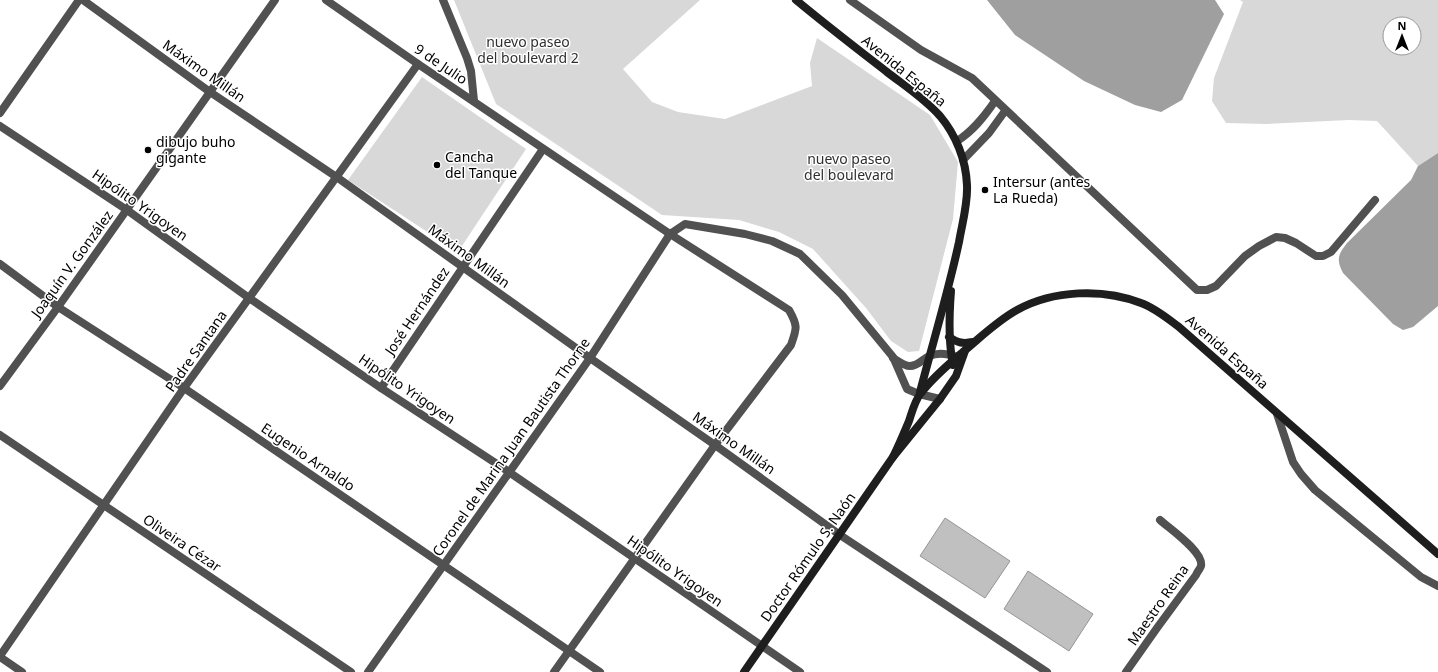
<svg xmlns="http://www.w3.org/2000/svg" width="1438" height="672" font-family="'Noto Sans',sans-serif">
  <style>
    .green { fill: #d8d8d8; fill-rule: evenodd }
    .water { fill: #9f9f9f }
    .building { fill: #c0c0c0; stroke: #959595 }
    .lines { fill: none; stroke-linecap: round; stroke-linejoin: round }
    .street { stroke: #515151; stroke-width: 8 }
    .secondary { stroke: #1e1e1e; stroke-width: 8 }
    .poi-dot { fill: #000; stroke: #fff; stroke-width: 1.5 }
    .labels { text-anchor: middle; stroke-width: 3; stroke-linejoin: round; paint-order: stroke }
    .park-label { font-size: 14px; fill: #2f2f2f; stroke: #fff }
    .street-label { font-size: 14px; fill: #000; stroke: #fff }
    .poi-label { font-size: 14px; fill: #000; stroke: #fff; text-anchor: start }
  </style>
  <rect width="100%" height="100%" fill="#fff"/>
  <g class="green">
    <path d="M 454,0 L 700,0 L 623,69 L 652,102 L 678,112 L 725,119 L 812,86 L 810,63 L 817,38 L 930,115 L 958,162 L 953,219 L 919,351 L 908,352 L 891,341 L 866,308 L 813,249 L 779,232 L 739,220 L 662,215 L 496,104 Z"/>
    <path d="M 1240,0 L 1438,0 L 1438,153 L 1418,166 L 1377,121 L 1349,120 L 1266,124 L 1226,123 L 1212,101 L 1214,78 L 1243,2 ZM 1390,24 L 1414,24 L 1414,48 L 1390,48 Z"/>
    <path d="M 422,77 L 526,149 L 458,252 L 348,180 Z"/>
  </g>
  <g class="water">
    <path d="M 987,0 L 1215,0 L 1224,14 L 1182,100 L 1161,112 L 1135,105 L 1084,81 L 1015,35 Z"/>
    <path d="M 1438,153 L 1438,306 L 1413,327 L 1403,330 L 1393,324 L 1343,273 C 1336,259 1338,255 1347,243 L 1411,180 L 1418,166 Z"/>
  </g>
  <g class="building">
    <path d="M 945,518 L 1010,561 L 985,598 L 920,556 Z"/>
    <path d="M 1028,571 L 1093,614 L 1069,651 L 1004,609 Z"/>
  </g>
  <g class="lines">
    <g class="street">
      <path d="M 83,0 L 210,92 L 338,178 L 590,358 L 715,445 L 840,535 L 1047,672"/>
      <path d="M 326,0 L 418,64 L 670,234 L 685,224 L 745,234 L 772,241 L 800,254 L 842,295 L 893,357 L 907,389 L 919,394 L 940,399"/>
      <path d="M 443,0 L 467,58 L 471,71 L 474,101"/>
      <path d="M 850,0 L 921,50 L 972,78 L 1197,290 L 1207,290 L 1216,286 L 1245,256 L 1259,246 L 1276,237 L 1285,238 L 1296,243 L 1316,256 L 1323,256 L 1331,252 L 1375,200"/>
      <path d="M 0,113 L 79,0"/>
      <path d="M 0,126 L 127,210 L 249,298 L 381,388 L 509,472 L 800,672"/>
      <path d="M 957,141 C 973,131 984,117 995,101"/>
      <path d="M 963,160 L 989,133 L 1005,111"/>
      <path d="M 0,264 L 58,307 L 184,388 L 600,672"/>
      <path d="M 893,358 C 898,361 904,366 910,366 C 918,366 923,359 929,356 C 938,352 949,354 957,357"/>
      <path d="M 0,386 L 58,307 L 275,0"/>
      <path d="M 381,388 L 543,149"/>
      <path d="M 1277,414 L 1293,462 L 1301,474 L 1315,490 L 1421,577 L 1438,586"/>
      <path d="M 0,435 L 351,672"/>
      <path d="M 0,656 L 184,388 L 418,64"/>
      <path d="M 0,657 L 22,672"/>
      <path d="M 368,672 L 590,358 L 670,234 L 789,310 C 798,326 797,328 791,345 L 715,445 L 554,672"/>
      <path d="M 1126,672 L 1157,628 L 1196,575 C 1197,572 1200,569 1201,566 C 1204,552 1170,529 1160,520"/>
    </g>
    <g class="secondary">
      <path d="M 796,0 C 826,25 856,48 887,72 C 905,86 925,99 940,116 C 956,135 966,160 967,185 C 968,204 962,224 959,242 C 948,293 933,342 920,392"/>
      <path d="M 951,291 C 949,316 948,340 953,365"/>
      <path d="M 949,337 C 958,343 963,344 973,342"/>
      <path d="M 893,457 C 899,445 904,433 909,421 C 912,412 915,400 921,393 C 933,377 949,364 964,351 C 981,337 997,321 1017,310 C 1053,290 1103,288 1141,303 C 1155,308 1167,318 1179,327 L 1438,554"/>
      <path d="M 744,672 L 893,457 L 940,399 L 956,376 L 965,351"/>
    </g>
  </g>
  <g class="poi-dot">
    <circle cx="148" cy="150" r="4"/>
    <circle cx="437" cy="165" r="4"/>
    <circle cx="985" cy="190" r="4"/>
  </g>
  <g class="labels">
    <g class="park-label">
      <text x="528" y="47">nuevo paseo<tspan x="528" dy="16">del boulevard 2</tspan></text>
      <text x="849" y="164">nuevo paseo<tspan x="849" dy="16">del boulevard</tspan></text>
    </g>
    <g class="street-label">
      <text transform="translate(441 64) rotate(34)" y="5">9 de Julio</text>
      <text transform="translate(204 71) rotate(35)" y="5">Máximo Millán</text>
      <text transform="translate(904 71) rotate(39)" y="5">Avenida España</text>
      <text transform="translate(140 205) rotate(35)" y="5">Hipólito Yrigoyen</text>
      <text transform="translate(469 256) rotate(36)" y="5">Máximo Millán</text>
      <text transform="translate(72 264) rotate(-54)" y="5">Joaquín V. González</text>
      <text transform="translate(417 311) rotate(-56)" y="5">José Hernández</text>
      <text transform="translate(196 351) rotate(-55)" y="5">Padre Santana</text>
      <text transform="translate(1227 352) rotate(41)" y="5">Avenida España</text>
      <text transform="translate(407 389) rotate(34)" y="5">Hipólito Yrigoyen</text>
      <text transform="translate(734 443) rotate(35)" y="5">Máximo Millán</text>
      <text transform="translate(511 447) rotate(-55)" y="5">Coronel de Marina Juan Bautista Thorne</text>
      <text transform="translate(308 457) rotate(34)" y="5">Eugenio Arnaldo</text>
      <text transform="translate(182 543) rotate(34)" y="5">Oliveira Cézar</text>
      <text transform="translate(808 557) rotate(-55)" y="5">Doctor Rómulo S. Naón</text>
      <text transform="translate(675 571) rotate(35)" y="5">Hipólito Yrigoyen</text>
      <text transform="translate(1158 605) rotate(-55)" y="5">Maestro Reina</text>
    </g>
    <g class="poi-label">
      <text x="156" y="147">dibujo buho<tspan x="156" dy="16">gigante</tspan></text>
      <text x="445" y="162">Cancha<tspan x="445" dy="16">del Tanque</tspan></text>
      <text x="993" y="187">Intersur (antes<tspan x="993" dy="16">La Rueda)</tspan></text>
    </g>
  </g>
  <g transform="translate(1402 36)"><circle r="19" fill="#ffffff" stroke="#999999"/>
  <path d="M0-3L7 15L0 10L-7 15Z" fill="#000000"/>
  <text y="-6" font-size="11" font-weight="bold" text-anchor="middle" fill="#000000">N</text>
  </g>
</svg>
